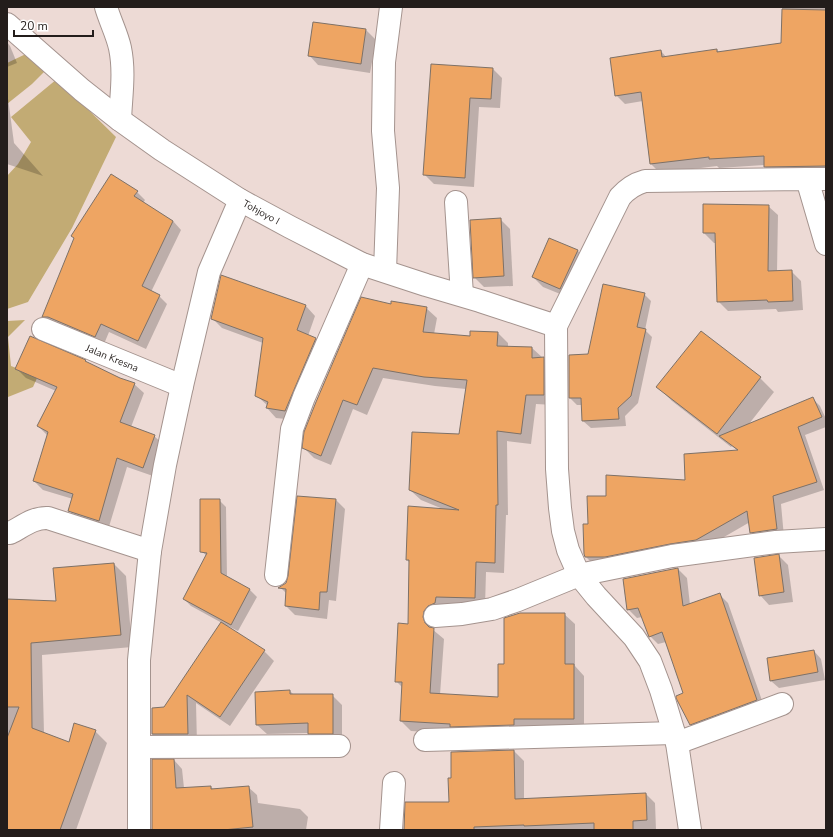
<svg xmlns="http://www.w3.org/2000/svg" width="833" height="837" font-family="'Nunito Sans',sans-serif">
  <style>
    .green { fill: #c2ab74 }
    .shadow { fill: #0003 }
    .building { fill: #eea563; stroke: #7e7167 }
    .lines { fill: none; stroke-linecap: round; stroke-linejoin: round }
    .minor-casing { stroke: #a4938e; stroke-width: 24 }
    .minor { stroke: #fff; stroke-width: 22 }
    .labels { text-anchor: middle; stroke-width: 4; stroke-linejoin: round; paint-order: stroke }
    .street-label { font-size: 10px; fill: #231d1b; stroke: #fff }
  </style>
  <rect width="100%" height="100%" fill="#eddad5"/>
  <g class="green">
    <path d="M 30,52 L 46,70 L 32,84 L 7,104 L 7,63 Z"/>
    <path d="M 57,79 L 116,137 L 72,228 L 28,302 L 7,309 L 7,176 L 18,164 L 31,142 L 11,117 Z"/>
    <path d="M 25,320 L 8,337 L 11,366 L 38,376 L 33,387 L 8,397 L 7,401 L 7,321 Z"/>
  </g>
  <g class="shadow">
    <path d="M 782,7 L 826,7 L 826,175 L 774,176 L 765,167 L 765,165 L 719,168 L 717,166 L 660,173 L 651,164 L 643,101 L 625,104 L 616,95 L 661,51 L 667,58 L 717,50 L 719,52 L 782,43 Z"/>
    <path d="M 314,23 L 366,30 L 376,40 L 370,73 L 318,65 L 309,55 Z"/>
    <path d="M 7,42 L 10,46 L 17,63 L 7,67 Z"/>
    <path d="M 432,65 L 493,69 L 502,78 L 500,108 L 479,107 L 474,187 L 434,184 L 424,174 Z"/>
    <path d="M 7,91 L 14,143 L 43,176 L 7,164 Z"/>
    <path d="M 137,192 L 145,200 L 143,203 L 173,221 L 181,230 L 151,292 L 159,296 L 167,304 L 146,349 L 109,332 L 104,344 L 51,324 L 43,316 Z"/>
    <path d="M 768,206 L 778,215 L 777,272 L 791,271 L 801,281 L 803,310 L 778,312 L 776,309 L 728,311 L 718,301 L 716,243 L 714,243 L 704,233 Z"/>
    <path d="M 500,219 L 510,229 L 513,286 L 484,287 L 474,277 Z"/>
    <path d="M 549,239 L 578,251 L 587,261 L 570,298 L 543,287 L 533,277 Z"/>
    <path d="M 222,276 L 306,306 L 315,316 L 308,336 L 316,339 L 325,348 L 295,420 L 276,418 L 267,408 L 268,406 L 256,395 L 263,343 L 222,328 L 212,318 Z"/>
    <path d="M 644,294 L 651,301 L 645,330 L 652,337 L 638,403 L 625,416 L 626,426 L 591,428 L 583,421 L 582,405 L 577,405 L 570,398 L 589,355 Z"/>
    <path d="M 391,305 L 426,308 L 437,318 L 434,334 L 471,337 L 498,333 L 508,343 L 508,347 L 532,348 L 554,368 L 554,405 L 536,404 L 531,444 L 507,441 L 508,515 L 506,515 L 504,573 L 486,572 L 485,607 L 433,621 L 432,629 L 444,639 L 440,695 L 499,698 L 505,665 L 564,614 L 575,624 L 575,666 L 584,676 L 584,729 L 459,734 L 411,731 L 401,721 L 403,688 L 396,681 L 409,625 L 410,563 L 407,560 L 443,509 L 421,500 L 410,490 L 460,435 L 466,389 L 435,386 L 383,378 L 367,415 L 353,409 L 331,465 L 314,458 L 304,448 Z"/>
    <path d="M 701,332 L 760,378 L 774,392 L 749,424 L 812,398 L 820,406 L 826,419 L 826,427 L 805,435 L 824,490 L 781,504 L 784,537 L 759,540 L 751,532 L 750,522 L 705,548 L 594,565 L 586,557 L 589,525 L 608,497 L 686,482 L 738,451 L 732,446 L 731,447 L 672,401 L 658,387 Z"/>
    <path d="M 31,337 L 85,361 L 88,364 L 120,379 L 134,384 L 144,393 L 131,427 L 154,436 L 164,445 L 153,476 L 127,467 L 108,530 L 79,520 L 69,511 L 73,499 L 43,490 L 34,481 L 48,436 L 38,426 L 56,391 L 26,378 L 16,368 Z"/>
    <path d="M 219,500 L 226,507 L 227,578 L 250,590 L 257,597 L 238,631 L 228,626 L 227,627 L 264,651 L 274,661 L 230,726 L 196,703 L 197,744 L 162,744 L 152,734 L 152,709 L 165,708 L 222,623 L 191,606 L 184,599 L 207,556 L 201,551 Z"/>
    <path d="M 336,500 L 345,509 L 336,601 L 329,600 L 327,619 L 295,615 L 286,606 L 287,594 L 280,587 L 287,583 Z"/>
    <path d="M 778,555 L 788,565 L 793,602 L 769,605 L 760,595 Z"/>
    <path d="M 114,564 L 126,576 L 132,647 L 42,655 L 44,733 L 69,743 L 95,731 L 107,743 L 76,830 L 7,830 L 7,600 L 57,602 Z"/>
    <path d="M 678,569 L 687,578 L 690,605 L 719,594 L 728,603 L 765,709 L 699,733 L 691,724 L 685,693 L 666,642 L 658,644 L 649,635 L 642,617 L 637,618 L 628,609 Z"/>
    <path d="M 814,651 L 821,659 L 825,680 L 779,688 L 771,681 Z"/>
    <path d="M 290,691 L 294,695 L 332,695 L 342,705 L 342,743 L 319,743 L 309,733 L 267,734 L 257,725 Z"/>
    <path d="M 514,751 L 524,761 L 524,799 L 646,794 L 655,803 L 656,830 L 404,830 L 450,803 Z"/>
    <path d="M 174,760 L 182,769 L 184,788 L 211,787 L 214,790 L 248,787 L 257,795 L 258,803 L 300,809 L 308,817 L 306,830 L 152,830 Z"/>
  </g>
  <g class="building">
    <path d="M 782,9 L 826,10 L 826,166 L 764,167 L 764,156 L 709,159 L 709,157 L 650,164 L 641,92 L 615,96 L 610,58 L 661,50 L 662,57 L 717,49 L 717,52 L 781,43 Z"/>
    <path d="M 313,22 L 366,29 L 361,64 L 308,56 Z"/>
    <path d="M 431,64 L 493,68 L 491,99 L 470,98 L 465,178 L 423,175 Z"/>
    <path d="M 111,174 L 138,191 L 134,196 L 173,221 L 142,286 L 160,295 L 138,341 L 101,324 L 95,337 L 48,317 L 42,317 L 74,238 L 71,236 Z"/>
    <path d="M 703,204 L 769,205 L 768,271 L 792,270 L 793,301 L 768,302 L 767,300 L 717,302 L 715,233 L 703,233 Z"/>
    <path d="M 501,218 L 504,276 L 473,278 L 470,220 Z"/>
    <path d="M 549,238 L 578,250 L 560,289 L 532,277 Z"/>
    <path d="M 221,275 L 306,305 L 297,330 L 316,338 L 285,411 L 266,408 L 268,402 L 255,396 L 263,338 L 211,319 Z"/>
    <path d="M 603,284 L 645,293 L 637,327 L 646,329 L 631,396 L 618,408 L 619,419 L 582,421 L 581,398 L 569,398 L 569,355 L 588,354 Z"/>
    <path d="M 361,297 L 391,304 L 391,301 L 427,307 L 423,332 L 470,336 L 470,331 L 498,332 L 497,346 L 532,347 L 532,358 L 544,357 L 544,395 L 526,395 L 521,434 L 497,431 L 498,505 L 496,505 L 495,563 L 476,562 L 475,598 L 436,597 L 435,603 L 428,606 L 424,611 L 423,617 L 425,623 L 429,627 L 434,628 L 430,693 L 498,697 L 498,664 L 504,664 L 504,618 L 520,613 L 565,613 L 565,664 L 574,664 L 574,719 L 514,719 L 514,725 L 450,727 L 450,724 L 400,721 L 402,682 L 395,682 L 398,623 L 408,624 L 409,560 L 406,560 L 408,506 L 459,510 L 409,490 L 412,432 L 459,434 L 467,380 L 424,377 L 373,368 L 357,405 L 343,400 L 321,456 L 302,448 L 304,432 L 316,402 Z"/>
    <path d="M 701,331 L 761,377 L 717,434 L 656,387 Z"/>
    <path d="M 30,336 L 86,360 L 85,361 L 120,378 L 135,383 L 120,422 L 155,435 L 143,468 L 117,458 L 99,521 L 68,511 L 73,494 L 33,481 L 48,432 L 37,426 L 57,387 L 15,369 Z"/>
    <path d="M 813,397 L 822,417 L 798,427 L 817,482 L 773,496 L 777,529 L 750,533 L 747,511 L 696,540 L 670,544 L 605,557 L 585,557 L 584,554 L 583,524 L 588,524 L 587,496 L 606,496 L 606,475 L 685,480 L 684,454 L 738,450 L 719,436 Z"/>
    <path d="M 297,496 L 336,499 L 327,592 L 320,592 L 319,610 L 285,606 L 286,589 L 278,588 L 286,583 L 288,576 Z"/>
    <path d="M 200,499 L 220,499 L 221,573 L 250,589 L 231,625 L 183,599 L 207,553 L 200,552 Z"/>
    <path d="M 779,554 L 784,592 L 759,596 L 754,558 Z"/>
    <path d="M 114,563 L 121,635 L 31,643 L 32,728 L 69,742 L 74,723 L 96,730 L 60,830 L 7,830 L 7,738 L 19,707 L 7,707 L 7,599 L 56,601 L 53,568 Z"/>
    <path d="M 678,568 L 683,606 L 720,593 L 757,700 L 690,725 L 676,698 L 676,696 L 683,693 L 662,632 L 649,637 L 638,608 L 627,610 L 623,579 Z"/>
    <path d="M 221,622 L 265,650 L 220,717 L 187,695 L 188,734 L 152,734 L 152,708 L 164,707 Z"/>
    <path d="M 814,650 L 818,672 L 770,681 L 767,658 Z"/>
    <path d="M 290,690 L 290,694 L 333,694 L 333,734 L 308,734 L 308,723 L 256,725 L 255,692 Z"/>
    <path d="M 514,750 L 515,799 L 646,793 L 647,820 L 633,821 L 633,830 L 594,830 L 594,823 L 524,826 L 524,825 L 474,827 L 474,830 L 404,830 L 405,802 L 449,802 L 448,778 L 451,778 L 451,752 Z"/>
    <path d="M 152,759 L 174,759 L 176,788 L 211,786 L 211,789 L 249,786 L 253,827 L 223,830 L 152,830 Z"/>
  </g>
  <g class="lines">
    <defs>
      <g id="minor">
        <path d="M 106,7 C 110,21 117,34 120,48 C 125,72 121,96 120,120"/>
        <path id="s1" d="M 7,24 L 82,90 L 120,120 L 162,150 L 240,200 L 290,227 L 362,264 L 426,285 L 480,301 L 556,326"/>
        <path d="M 807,179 L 826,179"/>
        <path d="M 456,202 L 462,295"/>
        <path d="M 385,271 L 388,188 L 383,131 L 384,62 L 391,7"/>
        <path id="s2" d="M 43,329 L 182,386"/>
        <path d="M 7,533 L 10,533 C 22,527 34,517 48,518 L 150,551"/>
        <path d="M 276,575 L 292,429 L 304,397 L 362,264"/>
        <path d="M 435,616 L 462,614 L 492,609 L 518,600 L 579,575 L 672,556 L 776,542 L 826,539"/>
        <path d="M 425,740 L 674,733"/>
        <path d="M 677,743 L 782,704"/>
        <path d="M 139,747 L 339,746"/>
        <path d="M 139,830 L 139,660 L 150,551 L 165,465 L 182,386 L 209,272 L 240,200"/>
        <path d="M 391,830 L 394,783"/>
        <path d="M 690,830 L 677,743 L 661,690 L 650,661 L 634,637 L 596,596 L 579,575 L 568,550 L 563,531 L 560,508 L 557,469 L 556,326 L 620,197 C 627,189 634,184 645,181 L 807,179 L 826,244"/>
      </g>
    </defs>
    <use href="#minor" class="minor-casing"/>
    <use href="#minor" class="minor"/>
  </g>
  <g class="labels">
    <g class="street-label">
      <text dy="4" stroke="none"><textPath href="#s1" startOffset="317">Tohjoyo I</textPath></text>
      <text dy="4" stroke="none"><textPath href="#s2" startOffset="75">Jalan Kresna</textPath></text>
    </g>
  </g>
  <rect width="833" height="837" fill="none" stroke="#231d1b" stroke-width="16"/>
  <path d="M14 30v6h79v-6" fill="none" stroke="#231d1b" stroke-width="2"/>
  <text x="20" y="30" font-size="12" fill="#231d1b" stroke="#ffffff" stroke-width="3" paint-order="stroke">20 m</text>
</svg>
